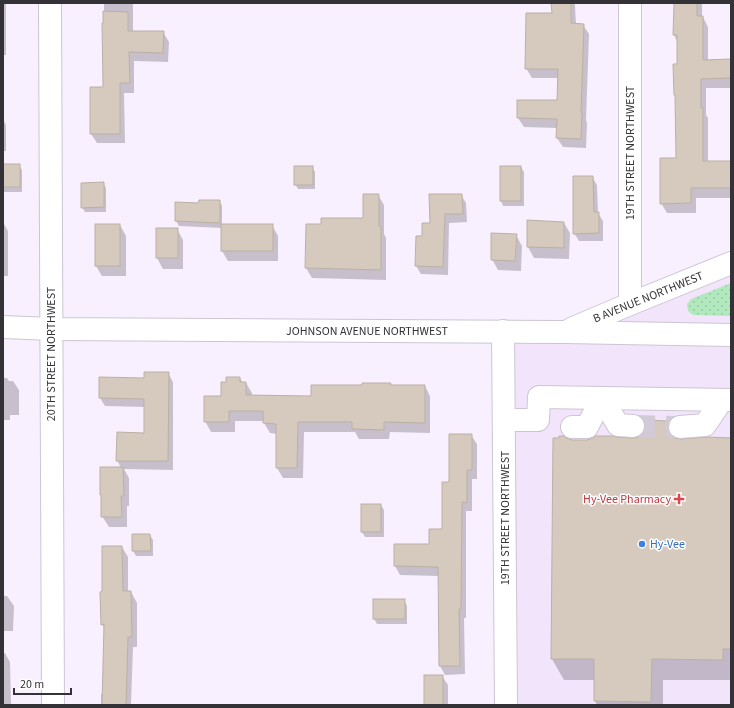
<svg xmlns="http://www.w3.org/2000/svg" width="734" height="708" font-family="'Source Sans 3',sans-serif">
  <style>
    .built { fill: #f2e5fb }
    .grass { fill: url(#grass-dots) }
    .shadow { fill: #0003 }
    .building { fill: #d6cabe; stroke: #bbb0a4 }
    .lines { fill: none; stroke-linecap: round; stroke-linejoin: round }
    .minor-tunnel { stroke: #d2cad7; stroke-width: 22; stroke-dasharray: 22 11; stroke-linecap: butt }
    .minor-casing { stroke: #cdc5d3; stroke-width: 24 }
    .minor { stroke: #fff; stroke-width: 22 }
    .health-dot { fill: #e0444e; stroke: #fff; stroke-width: 1.5 }
    .shop-dot { fill: #3f7fe0; stroke: #fff; stroke-width: 1.5 }
    .labels { text-anchor: middle; stroke-width: 3; stroke-linejoin: round; paint-order: stroke }
    .street-label { font-size: 12px; fill: #353237; stroke: #fff }
    .health-label { font-size: 12px; fill: #be3a42; stroke: #fff; text-anchor: end }
    .shop-label { font-size: 12px; fill: #366cbe; stroke: #fff; text-anchor: start }
  </style>
  <defs>
    <pattern id="grass-dots" width="8" height="8" patternUnits="userSpaceOnUse"><rect width="8" height="8" fill="#b2e8be"/><path d="M2 2h.1M6 6h.1" fill="none" stroke="#9ac7a4" stroke-width="1.8" stroke-linecap="round"/></pattern>
  </defs>
  <rect width="100%" height="100%" fill="#f9f0ff"/>
  <path class="built" d="M 731,263 L 731,705 L 506,705 L 503,331 L 565,332 Z"/>
  <path class="grass" d="M 731,283 L 731,316 L 693,315 L 688,311 L 687,304 L 691,299 Z"/>
  <g class="shadow">
    <rect x="3" y="3" width="3" height="52"/>
    <path d="M 104,3 L 133,3 L 133,32 L 163,32 L 169,42 L 168,62 L 134,61 L 134,93 L 124,93 L 125,143 L 97,143 L 91,134 L 104,88 Z"/>
    <path d="M 552,3 L 574,3 L 575,5 L 576,25 L 583,25 L 589,34 L 586,120 L 587,123 L 586,148 L 563,147 L 557,138 L 558,128 L 524,127 L 518,118 L 558,101 L 558,78 L 532,78 L 526,68 L 553,14 Z"/>
    <path d="M 675,3 L 702,3 L 702,17 L 703,17 L 708,27 L 708,60 L 731,60 L 731,88 L 706,88 L 706,115 L 708,118 L 708,162 L 731,162 L 731,198 L 696,198 L 696,213 L 667,213 L 661,203 L 677,159 L 676,98 L 674,94 L 678,65 L 678,43 L 674,35 Z"/>
    <path d="M 3,119 L 6,125 L 6,151 L 3,151 Z"/>
    <path d="M 3,165 L 19,165 L 22,170 L 22,192 L 3,192 Z"/>
    <path d="M 312,167 L 315,172 L 315,189 L 298,189 L 295,184 Z"/>
    <path d="M 521,167 L 524,172 L 524,206 L 503,206 L 501,201 Z"/>
    <path d="M 592,177 L 597,185 L 598,213 L 603,221 L 603,241 L 579,241 L 574,233 Z"/>
    <path d="M 103,183 L 106,188 L 106,212 L 85,212 L 82,207 Z"/>
    <path d="M 378,195 L 384,205 L 384,234 L 386,238 L 386,280 L 312,278 L 306,268 L 364,219 Z"/>
    <path d="M 461,195 L 466,203 L 467,222 L 449,223 L 448,275 L 421,274 L 416,266 L 423,237 Z"/>
    <path d="M 220,201 L 222,206 L 222,225 L 272,225 L 278,236 L 278,261 L 228,261 L 222,251 L 222,228 L 179,226 L 176,221 L 176,203 L 199,204 Z"/>
    <path d="M 3,222 L 8,231 L 8,276 L 3,276 Z"/>
    <path d="M 564,223 L 570,233 L 569,259 L 534,258 L 528,247 Z"/>
    <path d="M 120,225 L 126,236 L 126,276 L 102,276 L 96,266 Z"/>
    <path d="M 157,229 L 177,229 L 183,240 L 183,269 L 163,269 L 157,258 Z"/>
    <path d="M 516,235 L 522,246 L 521,271 L 498,270 L 492,259 Z"/>
    <path d="M 168,373 L 173,382 L 173,470 L 124,469 L 129,478 L 129,506 L 127,506 L 127,527 L 109,527 L 102,516 L 102,497 L 101,495 L 121,468 L 117,460 L 145,434 L 145,407 L 105,406 L 100,398 L 145,379 Z"/>
    <path d="M 3,378 L 7,378 L 9,381 L 13,381 L 19,390 L 19,415 L 10,415 L 10,420 L 4,420 L 4,455 L 3,455 Z"/>
    <path d="M 240,378 L 243,383 L 246,383 L 252,393 L 252,396 L 312,397 L 363,386 L 390,384 L 391,386 L 425,386 L 430,396 L 430,433 L 390,432 L 389,439 L 359,439 L 355,432 L 304,432 L 303,478 L 283,478 L 277,468 L 277,434 L 270,433 L 264,423 L 264,421 L 235,421 L 235,432 L 211,432 L 205,421 L 222,397 L 227,383 Z"/>
    <path d="M 669,422 L 679,440 L 731,439 L 731,680 L 663,680 L 663,705 L 597,705 L 595,701 L 595,680 L 564,680 L 552,659 L 560,439 L 566,439 L 572,440 L 587,440 L 639,438 Z"/>
    <path d="M 471,435 L 477,444 L 477,479 L 472,479 L 472,511 L 466,511 L 466,618 L 464,618 L 465,674 L 445,675 L 440,666 L 439,576 L 400,575 L 395,566 L 395,545 L 430,545 L 443,530 L 450,483 Z"/>
    <path d="M 381,505 L 384,510 L 384,537 L 365,537 L 362,532 Z"/>
    <path d="M 150,535 L 153,540 L 153,556 L 136,556 L 133,551 Z"/>
    <path d="M 122,547 L 128,557 L 128,592 L 131,592 L 137,603 L 137,647 L 133,647 L 131,705 L 101,705 L 101,694 L 103,694 L 105,630 L 102,624 L 103,592 Z"/>
    <path d="M 3,596 L 7,596 L 14,606 L 13,631 L 3,631 Z"/>
    <path d="M 374,600 L 404,600 L 407,606 L 407,624 L 377,624 L 374,619 Z"/>
    <path d="M 3,653 L 5,653 L 10,662 L 11,705 L 3,705 Z"/>
    <path d="M 442,676 L 448,685 L 448,705 L 426,705 Z"/>
  </g>
  <g class="building">
    <path d="M 551,3 L 571,3 L 571,23 L 584,24 L 581,112 L 582,113 L 581,139 L 556,138 L 557,119 L 517,118 L 517,100 L 557,100 L 558,69 L 525,69 L 526,13 L 552,13 Z"/>
    <path d="M 674,3 L 697,3 L 697,16 L 703,16 L 703,60 L 731,59 L 731,78 L 701,79 L 701,108 L 703,108 L 703,161 L 731,161 L 731,188 L 691,188 L 691,203 L 660,204 L 660,158 L 676,158 L 675,95 L 674,95 L 673,64 L 677,64 L 677,35 L 673,35 Z"/>
    <path d="M 103,11 L 128,12 L 128,31 L 164,31 L 163,53 L 129,52 L 130,83 L 120,83 L 120,134 L 90,134 L 90,87 L 103,87 L 102,23 L 103,23 Z"/>
    <rect x="3" y="164" width="17" height="23"/>
    <rect x="294" y="166" width="19" height="19"/>
    <rect x="500" y="166" width="21" height="35"/>
    <path d="M 573,176 L 593,176 L 594,212 L 599,212 L 599,233 L 573,234 Z"/>
    <path d="M 104,182 L 104,207 L 81,208 L 81,183 Z"/>
    <path d="M 363,194 L 379,194 L 379,226 L 381,226 L 381,270 L 305,268 L 306,224 L 321,224 L 321,218 L 363,218 Z"/>
    <path d="M 429,194 L 462,194 L 463,214 L 445,214 L 443,267 L 415,266 L 416,236 L 422,236 L 422,223 L 430,223 Z"/>
    <path d="M 199,200 L 220,200 L 220,223 L 175,221 L 175,202 L 198,203 Z"/>
    <path d="M 527,220 L 564,222 L 564,248 L 527,247 Z"/>
    <rect x="95" y="224" width="25" height="42"/>
    <rect x="221" y="224" width="52" height="27"/>
    <rect x="156" y="228" width="22" height="30"/>
    <path d="M 491,233 L 517,234 L 515,261 L 491,260 Z"/>
    <path d="M 144,372 L 169,372 L 168,461 L 116,461 L 117,432 L 144,433 L 144,399 L 99,398 L 99,377 L 144,378 Z"/>
    <path d="M 226,377 L 240,377 L 240,382 L 246,382 L 246,395 L 311,396 L 311,385 L 362,385 L 362,383 L 391,383 L 390,385 L 425,385 L 425,423 L 384,422 L 384,430 L 352,429 L 352,422 L 298,422 L 297,468 L 276,468 L 276,424 L 263,423 L 263,411 L 229,411 L 229,422 L 204,422 L 204,396 L 221,396 L 221,382 L 226,382 Z"/>
    <path d="M 644,420 L 669,421 L 668,428 L 670,434 L 675,438 L 681,439 L 706,437 L 731,438 L 731,649 L 723,649 L 723,660 L 652,659 L 651,702 L 594,701 L 594,659 L 551,659 L 553,438 L 559,438 L 559,436 L 564,436 L 566,438 L 572,440 L 587,440 L 593,438 L 595,436 L 613,436 L 617,437 L 633,438 L 639,437 L 644,433 L 645,426 Z"/>
    <path d="M 449,434 L 472,434 L 472,470 L 467,470 L 467,503 L 462,502 L 461,609 L 459,609 L 460,666 L 439,666 L 438,567 L 394,566 L 394,544 L 429,544 L 429,529 L 442,529 L 442,482 L 449,482 Z"/>
    <path d="M 100,467 L 123,467 L 124,496 L 121,496 L 122,517 L 101,517 L 101,495 L 100,495 Z"/>
    <rect x="361" y="504" width="20" height="28"/>
    <path d="M 132,534 L 150,534 L 151,551 L 132,551 Z"/>
    <path d="M 102,546 L 122,546 L 123,591 L 131,591 L 132,637 L 128,637 L 126,705 L 102,705 L 104,624 L 101,625 L 100,592 L 102,591 Z"/>
    <rect x="373" y="599" width="32" height="20"/>
    <rect x="424" y="675" width="19" height="30"/>
  </g>
  <g class="lines">
    <path class="minor-tunnel" d="M 633,426 L 680,427"/>
    <defs>
      <g id="minor">
        <path d="M 50,3 L 53,705"/>
        <path d="M 630,304 L 630,3"/>
        <path d="M 3,327 L 51,329 L 564,332 L 731,335"/>
        <path d="M 571,329 L 630,304 L 731,263"/>
        <path d="M 503,331 L 506,705"/>
        <path d="M 602,398 L 618,425 L 633,426"/>
        <path d="M 504,420 L 538,420 L 539,397 L 731,400"/>
        <path d="M 572,427 L 587,427 L 602,398"/>
        <path d="M 680,427 L 705,425 L 722,400"/>
      </g>
    </defs>
    <use href="#minor" class="minor-casing"/>
    <use href="#minor" class="minor"/>
  </g>
  <path class="health-dot" d="M677 493h4v4h4v4h-4v4h-4v-4h-4v-4h4z"/>
  <circle class="shop-dot" cx="642" cy="544" r="4"/>
  <g class="labels">
    <g class="street-label">
      <text transform="translate(630 153) rotate(-90)" y="4">19TH STREET NORTHWEST</text>
      <text transform="translate(648 297) rotate(-22)" y="4">B AVENUE NORTHWEST</text>
      <text x="367" y="335">JOHNSON AVENUE NORTHWEST</text>
      <text transform="translate(51 354) rotate(-90)" y="4">20TH STREET NORTHWEST</text>
      <text transform="translate(505 518) rotate(-90)" y="4">19TH STREET NORTHWEST</text>
    </g>
    <g class="health-label">
      <text x="671" y="503">Hy-Vee Pharmacy</text>
    </g>
    <g class="shop-label">
      <text x="650" y="548">Hy-Vee</text>
    </g>
  </g>
  <rect width="734" height="708" fill="none" stroke="#353237" stroke-width="8"/>
  <path d="M14 688v6h57v-6" fill="none" stroke="#353237" stroke-width="2"/>
  <text x="20" y="688" font-size="12" fill="#353237" stroke="#ffffff" stroke-width="3" paint-order="stroke">20 m</text>
</svg>
